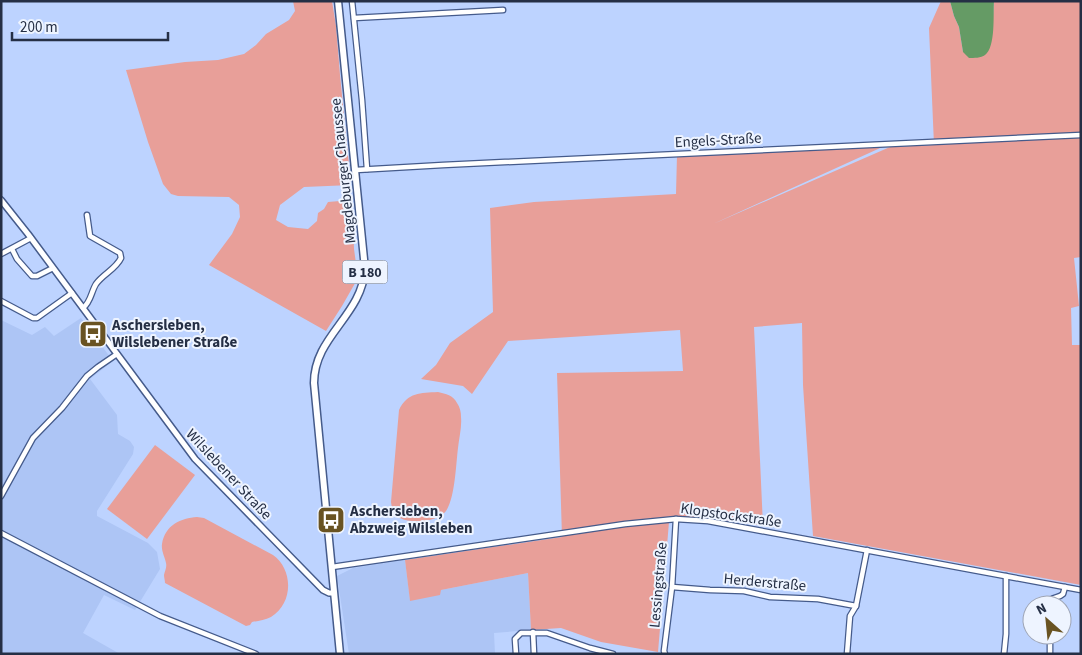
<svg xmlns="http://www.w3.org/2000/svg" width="1082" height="655" font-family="'Source Sans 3',sans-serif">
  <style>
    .built { fill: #adc5f5 }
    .green { fill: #e89f99 }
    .water { fill: #659b65 }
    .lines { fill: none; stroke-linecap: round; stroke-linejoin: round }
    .minor-casing { stroke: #455b8b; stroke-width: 7 }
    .tertiary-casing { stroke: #455b8b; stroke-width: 8 }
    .primary-casing { stroke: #455b8b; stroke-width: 9 }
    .minor { stroke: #fff; stroke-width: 4.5 }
    .tertiary { stroke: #fff; stroke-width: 5 }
    .primary { stroke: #fff; stroke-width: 6 }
    .labels { text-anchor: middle; stroke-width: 4; stroke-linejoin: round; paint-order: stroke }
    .shield { fill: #eef4ff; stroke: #616a7d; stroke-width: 1 }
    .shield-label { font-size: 14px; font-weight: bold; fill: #252f45 }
    .street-label { font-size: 15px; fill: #252f45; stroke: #eef4ff }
    .poi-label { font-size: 15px; font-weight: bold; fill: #252f45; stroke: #eef4ff; text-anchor: start }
  </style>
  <rect width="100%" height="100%" fill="#bdd3ff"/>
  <g class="built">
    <path d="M 81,318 L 113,361 L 90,379 L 117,415 L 118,434 L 130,441 L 134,447 L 133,454 L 97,511 L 97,516 L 148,543 L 157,552 L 160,569 L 135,610 L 104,595 L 83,633 L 120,654 L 1,654 L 1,320 L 32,335 L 45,327 L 54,336 Z"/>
    <path d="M 405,560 L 410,600 L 441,590 L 528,573 L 531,630 L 494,633 L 495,654 L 349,654 L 337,576 L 353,568 Z"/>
  </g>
  <g class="green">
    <path d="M 293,1 L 332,1 L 336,26 L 340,75 L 351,185 L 304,187 L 280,205 L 276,220 L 288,227 L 308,229 L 317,221 L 318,213 L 324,209 L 328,202 L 352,200 L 354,249 L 358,278 L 342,306 L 326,331 L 209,265 L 232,234 L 240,217 L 239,205 L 229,197 L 178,196 L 171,194 L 163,184 L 148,142 L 126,70 L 185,62 L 218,60 L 244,54 L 256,45 L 266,34 L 289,20 L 295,11 Z"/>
    <path d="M 941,1 L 950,1 L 954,16 L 959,27 L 963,52 L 992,31 L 994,1 L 1081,1 L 1081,257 L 1074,258 L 1079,306 L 1071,308 L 1072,345 L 1081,345 L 1081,585 L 813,536 L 803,385 L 802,323 L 754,327 L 763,526 C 731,520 703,517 671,516 L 669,522 L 658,652 L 601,642 L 561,628 L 531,630 L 528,573 L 441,590 L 440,595 L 410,601 L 405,560 L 562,537 L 557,373 L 683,371 L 680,330 L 508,341 L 472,394 L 463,386 L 421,379 L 436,365 L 450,343 L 493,312 L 490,208 L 534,202 L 676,194 L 677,155 L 889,144 L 713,224 L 890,147 L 934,145 L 929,28 Z"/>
    <path d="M 438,392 C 446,394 453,395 457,403 C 460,407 461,412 461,417 C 462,427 459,438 458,448 C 456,464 455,498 446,511 C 438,522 411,524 400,518 C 393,515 392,509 391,502 L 399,410 C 408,392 420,393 438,392 Z"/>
    <path d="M 155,445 L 195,475 L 147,539 L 107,509 Z"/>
    <path d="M 197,517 L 204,518 L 273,555 C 293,569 294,603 271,617 C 265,620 258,621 252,622 L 250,625 L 246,626 L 165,583 C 165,580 164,578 164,575 C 165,570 167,568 166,563 C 165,557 161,551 162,544 C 165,525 181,518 197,517 Z"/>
  </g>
  <path class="water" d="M 950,1 L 994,1 C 993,14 996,47 985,55 C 981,58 974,58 969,58 L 963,52 L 959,27 L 954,16 Z"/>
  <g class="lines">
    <defs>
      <g id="minor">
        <path d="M 352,1 L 362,100 L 367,169"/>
        <path d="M 354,18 L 503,10"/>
        <path d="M 356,170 L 443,165 L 1081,135"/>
        <path d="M 12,249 L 17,259 L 32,276 L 37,276 L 53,268"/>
        <path d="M 1,254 L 31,238"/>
        <path d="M 1,301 L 33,318 L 37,318 L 72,293"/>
        <path d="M 83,308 C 91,302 91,292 96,284 C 103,274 116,269 121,258 L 120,253 L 90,236 L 87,215"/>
        <path d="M 1,496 L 33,438 L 62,408 L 87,376 L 98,367 L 117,354"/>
        <path d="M 1,533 L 160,616 L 256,654"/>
        <path d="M 332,567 L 625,524 L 676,519 L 708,521 L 1081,590"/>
        <path d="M 672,587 L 710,590 L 744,591 L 770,597 L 818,599 L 856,606"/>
        <path d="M 1049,605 C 1049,596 1058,599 1063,594 L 1065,587"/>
        <path d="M 533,632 L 534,654"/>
        <path d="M 1050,635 L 1050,654"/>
        <path d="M 516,654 L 515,639 L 521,633 L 547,633 L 590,648 L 613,654"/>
        <path d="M 665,654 L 664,651 L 672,587 L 676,519"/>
        <path d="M 847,654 L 850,616 L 856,606 L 867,550"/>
        <path d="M 1004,654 L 1006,634 L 1006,576"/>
      </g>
      <path id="tertiary" d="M 1,200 L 28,234 L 195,459 L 323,590 L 329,593 L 334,593"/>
      <path id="primary" d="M 338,1 L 365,269 C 362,316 314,336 314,383 L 340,654"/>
    </defs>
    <use href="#minor" class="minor-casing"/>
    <use href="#tertiary" class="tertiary-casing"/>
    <use href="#primary" class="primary-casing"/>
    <use href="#minor" class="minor"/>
    <use href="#tertiary" class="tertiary"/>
    <use href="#primary" class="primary"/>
  </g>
  <defs>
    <symbol id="bus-square" viewBox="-11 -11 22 22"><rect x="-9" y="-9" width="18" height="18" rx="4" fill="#695322" stroke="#eef4ff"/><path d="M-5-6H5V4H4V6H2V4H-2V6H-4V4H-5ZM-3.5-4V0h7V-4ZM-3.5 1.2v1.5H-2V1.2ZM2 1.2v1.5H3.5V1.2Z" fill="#fff"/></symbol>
  </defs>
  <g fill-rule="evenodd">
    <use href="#bus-square" x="77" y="318" width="32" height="32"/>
    <use href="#bus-square" x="315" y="504" width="32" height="32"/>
  </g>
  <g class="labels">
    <rect class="shield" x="342.5" y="260.5" width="45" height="23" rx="4"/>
    <g class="shield-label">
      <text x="365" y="277">B 180</text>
    </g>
    <g class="street-label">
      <text transform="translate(718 140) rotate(-3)" y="5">Engels-Straße</text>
      <text transform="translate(343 171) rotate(-96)" y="5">Magdeburger Chaussee</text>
      <text transform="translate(229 474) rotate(47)" y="5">Wilslebener Straße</text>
      <text transform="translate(731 515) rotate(8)" y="5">Klopstockstraße</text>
      <text transform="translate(765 582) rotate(5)" y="5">Herderstraße</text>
      <text transform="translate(658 585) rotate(-85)" y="5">Lessingstraße</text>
    </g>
    <g class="poi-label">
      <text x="112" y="330">Aschersleben,<tspan x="112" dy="17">Wilslebener Straße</tspan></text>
      <text x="350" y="516">Aschersleben,<tspan x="350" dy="17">Abzweig Wilsleben</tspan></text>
    </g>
  </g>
  <rect width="1082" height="655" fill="none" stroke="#252f45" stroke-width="5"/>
  <g transform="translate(1047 620) rotate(333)"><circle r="24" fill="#eef4ff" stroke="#9ea5b5"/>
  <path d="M0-4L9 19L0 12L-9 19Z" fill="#695322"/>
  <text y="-8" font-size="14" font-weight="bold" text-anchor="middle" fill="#252f45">N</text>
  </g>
  <path d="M12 32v8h156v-8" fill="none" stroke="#252f45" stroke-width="2.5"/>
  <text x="20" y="32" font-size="15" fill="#252f45" stroke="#eef4ff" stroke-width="4" paint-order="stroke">200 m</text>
</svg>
